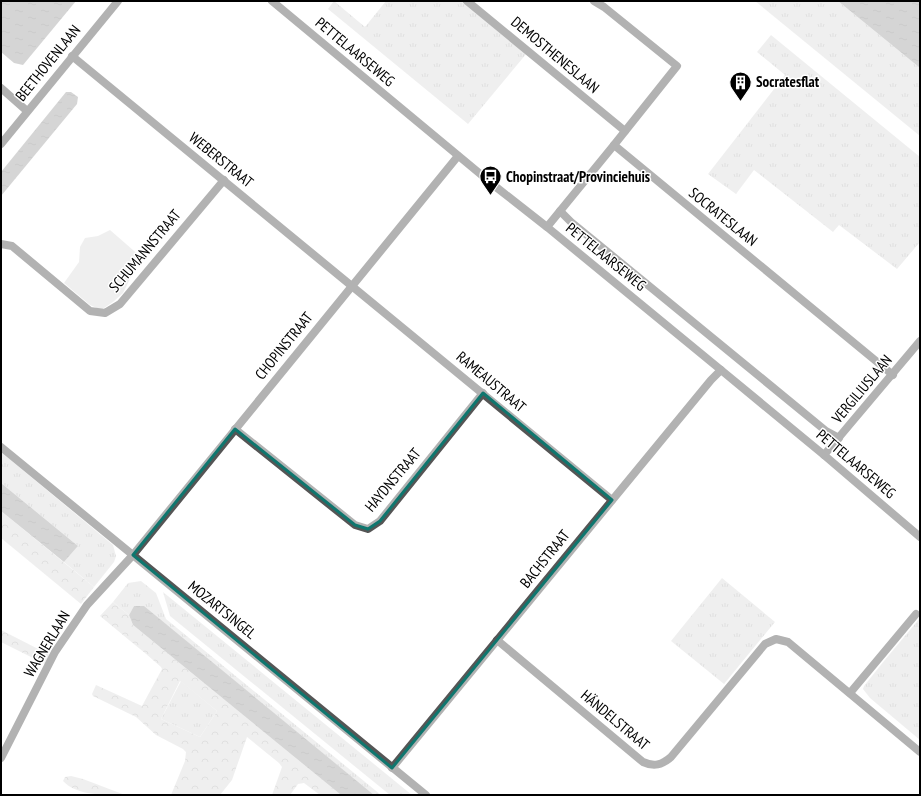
<svg xmlns="http://www.w3.org/2000/svg" width="921" height="796" font-family="'PT Sans Narrow',sans-serif">
  <style>
    .grass { fill: url(#grass-tufts) }
    .forest { fill: url(#forest-crowns); fill-rule: evenodd }
    .park { fill: #dcdcdc }
    .water { fill: url(#water-ripples) }
    .lines { fill: none; stroke-linecap: round; stroke-linejoin: round }
    .minor { stroke: #555; stroke-width: 8 }
    .tertiary { stroke: #555; stroke-width: 8 }
    .marked { fill: none; stroke: #0f766e; stroke-width: 3; stroke-linejoin: round }
    .labels { text-anchor: middle; stroke-width: 3; stroke-linejoin: round; paint-order: stroke }
    .street-label { font-size: 15px; fill: #000; stroke: #fff }
    .poi-label { font-size: 15px; font-weight: bold; fill: #000; stroke: #fff; text-anchor: start }
  </style>
  <defs>
    <pattern id="grass-tufts" width="24" height="20" patternUnits="userSpaceOnUse"><rect width="24" height="20" fill="#dcdcdc"/><path d="M3 7l-1-3M5 7V3M7 7l1-3M15 17l-1-3M17 17v-4M19 17l1-3" fill="none" stroke="#bbb"/></pattern>
    <pattern id="forest-crowns" width="20" height="18" patternUnits="userSpaceOnUse"><rect width="20" height="18" fill="#dcdcdc"/><path d="M2 6a3 3 0 1 1 6 0M12 15a3 3 0 1 1 6 0" fill="none" stroke="#bbb"/></pattern>
    <pattern id="water-ripples" width="26" height="14" patternUnits="userSpaceOnUse"><rect width="26" height="14" fill="#a3a3a3"/><path d="M2 4q2-2 4 0t4 0M15 11q2-2 4 0t4 0" fill="none" stroke="#8b8b8b"/></pattern>
  </defs>
  <rect width="100%" height="100%" fill="#fff"/>
  <g class="grass">
    <path d="M 334,1 L 365,27 L 386,1 L 463,1 L 527,53 L 468,124 L 328,9 Z"/>
    <path d="M 755,1 L 838,1 L 920,68 L 920,136 Z"/>
    <path d="M 771,35 L 920,157 L 920,242 L 897,269 L 839,225 L 833,232 L 754,170 L 736,194 L 708,174 L 785,75 L 757,52 Z"/>
    <path d="M 1,452 L 113,545 L 116,556 L 114,562 L 94,587 L 64,562 L 78,546 L 1,483 Z"/>
    <path d="M 722,578 L 775,622 L 724,684 L 671,641 Z"/>
    <path d="M 141,581 L 156,593 L 166,619 L 381,795 L 374,795 L 144,607 L 134,606 L 129,615 L 113,602 L 128,583 Z"/>
    <path d="M 163,592 L 412,795 L 390,795 L 170,616 Z"/>
    <path d="M 920,618 L 920,740 L 870,698 L 863,689 L 864,686 L 884,661 Z"/>
    <path d="M 181,681 L 217,711 L 200,737 L 161,719 Z"/>
  </g>
  <g class="forest">
    <path d="M 1,511 L 94,587 L 81,604 L 1,538 Z"/>
    <path d="M 113,602 L 129,615 L 133,625 L 341,795 L 320,795 L 304,783 L 298,784 L 290,795 L 272,795 L 282,767 L 279,763 L 247,737 L 232,780 L 220,795 L 171,795 L 185,761 L 186,752 L 183,749 L 156,735 L 136,717 L 93,696 L 92,694 L 96,685 L 142,706 L 162,669 L 161,667 C 141,649 120,633 100,616 ZM 180,681 L 217,711 L 200,737 L 161,719 Z"/>
    <path d="M 1,630 L 50,655 L 45,664 L 1,642 Z"/>
    <path d="M 71,776 L 83,779 L 125,795 C 104,795 77,796 63,781 L 65,777 Z"/>
  </g>
  <path class="park" d="M 110,230 L 141,257 L 123,293 L 113,302 L 101,310 L 90,305 L 64,283 L 79,262 L 80,247 L 85,238 L 98,236 Z"/>
  <g class="water">
    <path d="M 1,1 L 76,1 L 23,65 L 14,63 L 1,52 Z"/>
    <path d="M 838,1 L 920,1 L 920,68 Z"/>
    <path d="M 66,92 L 71,92 L 78,97 L 77,104 L 1,196 L 1,172 Z"/>
    <path d="M 1,483 L 78,546 L 64,562 L 1,511 Z"/>
    <path d="M 134,606 L 144,606 L 374,795 L 341,795 L 133,625 L 129,615 Z"/>
  </g>
  <g class="lines">
    <g class="minor">
      <path d="M 467,1 L 625,131"/>
      <path d="M 594,1 L 604,7 L 677,66 L 614,145 L 893,375"/>
      <path d="M 72,56 L 612,500"/>
      <path d="M 1,88 L 27,111"/>
      <path d="M 1,144 L 118,1"/>
      <path d="M 560,211 L 571,222 L 826,431 L 839,438"/>
      <path d="M 547,227 L 614,145"/>
      <path d="M 1,244 L 12,246 L 90,311 L 105,313 L 120,304 L 224,180"/>
      <path d="M 235,429 L 355,525 L 368,529 L 380,521 L 483,393"/>
      <path d="M 1,447 L 426,795"/>
      <path d="M 824,455 L 920,341"/>
      <path d="M 497,640 L 643,762 C 654,767 662,765 671,757 L 765,644 L 776,639 L 788,642 L 920,752"/>
      <path d="M 850,693 L 916,614"/>
      <path d="M 1,758 L 55,652 L 87,605 L 133,555 L 458,156"/>
      <path d="M 392,768 L 711,380 L 721,370"/>
    </g>
    <path class="tertiary" d="M 272,1 L 496,187 L 547,227 L 721,370 L 824,455 L 920,537"/>
  </g>
  <path d="M0 0H921V796H0ZM 483,393 L 612,500 L 392,768 L 133,555 L 235,429 L 355,525 L 368,529 L 380,521 Z" fill="#fff" fill-opacity=".55" fill-rule="evenodd"/>
  <path class="marked" d="M 483,393 L 612,500 L 392,768 L 133,555 L 235,429 L 355,525 L 368,529 L 380,521 Z"/>
  <defs>
    <symbol id="building-pin" viewBox="-11 -11 22 30"><path d="M0 17L-7.5 6A9.5 9.5 0 1 1 7.5 6Z" fill="#000" stroke="#fff"/><path d="M-4-6H4V6H1V3H-1V6H-4ZM-2.5-4.3h1.7v1.8h-1.7ZM.8-4.3h1.7v1.8H.8ZM-2.5-1h1.7V.8h-1.7ZM.8-1h1.7V.8H.8Z" fill="#fff"/></symbol>
    <symbol id="bus-pin" viewBox="-11 -11 22 30"><path d="M0 17L-7.5 6A9.5 9.5 0 1 1 7.5 6Z" fill="#000" stroke="#fff"/><path d="M-5-6H5V4H4V6H2V4H-2V6H-4V4H-5ZM-3.5-4V0h7V-4ZM-3.5 1.2v1.5H-2V1.2ZM2 1.2v1.5H3.5V1.2Z" fill="#fff"/></symbol>
  </defs>
  <g fill-rule="evenodd">
    <use href="#building-pin" x="728" y="70" width="25" height="34"/>
    <use href="#bus-pin" x="478" y="164" width="25" height="34"/>
  </g>
  <g class="labels">
    <g class="street-label">
      <text transform="translate(355 52) rotate(40)" y="5">PETTELAARSEWEG</text>
      <text transform="translate(555 55) rotate(40)" y="5">DEMOSTHENESLAAN</text>
      <text transform="translate(48 63) rotate(-51)" y="5">BEETHOVENLAAN</text>
      <text transform="translate(221 160) rotate(39)" y="5">WEBERSTRAAT</text>
      <text transform="translate(723 217) rotate(39)" y="5">SOCRATESLAAN</text>
      <text transform="translate(145 251) rotate(-50)" y="5">SCHUMANNSTRAAT</text>
      <text transform="translate(606 257) rotate(39)" y="5">PETTELAARSEWEG</text>
      <text transform="translate(284 346) rotate(-51)" y="5">CHOPINSTRAAT</text>
      <text transform="translate(491 382) rotate(40)" y="5">RAMEAUSTRAAT</text>
      <text transform="translate(862 389) rotate(-50)" y="5">VERGILIUSLAAN</text>
      <text transform="translate(856 464) rotate(40)" y="5">PETTELAARSEWEG</text>
      <text transform="translate(393 480) rotate(-50)" y="5">HAYDNSTRAAT</text>
      <text transform="translate(545 559) rotate(-51)" y="5">BACHSTRAAT</text>
      <text transform="translate(222 610) rotate(39)" y="5">MOZARTSINGEL</text>
      <text transform="translate(47 644) rotate(-59)" y="5">WAGNERLAAN</text>
      <text transform="translate(615 720) rotate(40)" y="5">HÄNDELSTRAAT</text>
    </g>
    <g class="poi-label">
      <text x="756" y="87">Socratesflat</text>
      <text x="506" y="182">Chopinstraat/Provinciehuis</text>
    </g>
  </g>
  <rect width="921" height="796" fill="none" stroke="#000000" stroke-width="4"/>
</svg>
